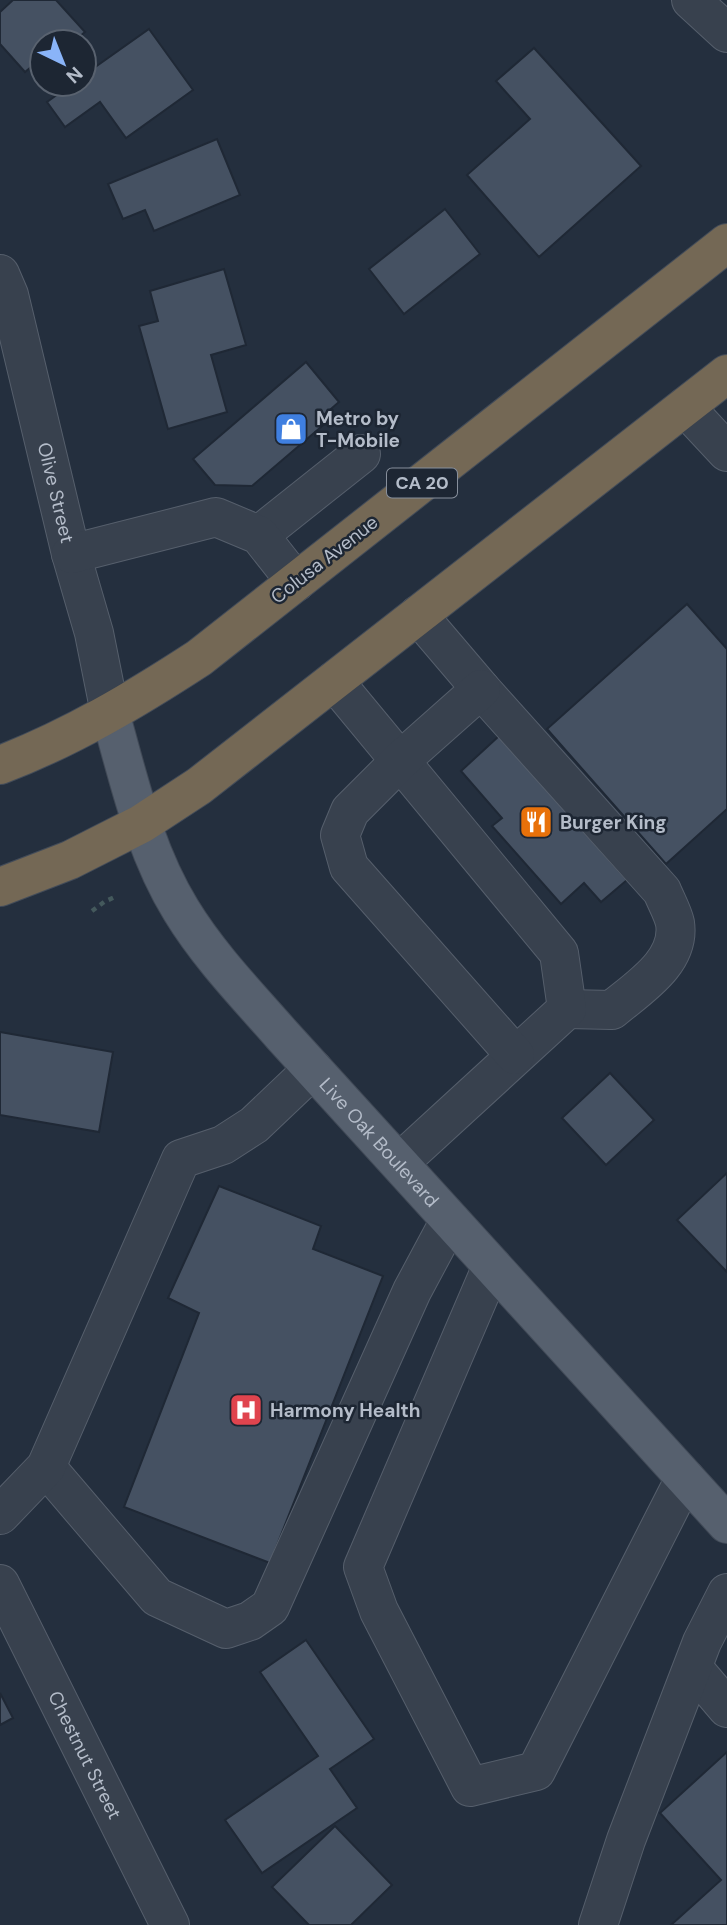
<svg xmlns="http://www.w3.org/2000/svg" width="727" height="1925" font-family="'DM Sans',sans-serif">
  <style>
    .building { fill: #455162; stroke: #1f2835; stroke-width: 2 }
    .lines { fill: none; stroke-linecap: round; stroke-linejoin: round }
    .minor-casing { stroke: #565f6c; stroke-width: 40 }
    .major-casing { stroke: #414a57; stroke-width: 40 }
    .highway-casing { stroke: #434c59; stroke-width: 40 }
    .path { stroke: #44595c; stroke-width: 4.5; stroke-dasharray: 5 5; stroke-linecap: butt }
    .minor { stroke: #38414e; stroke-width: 38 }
    .major { stroke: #56606e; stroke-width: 38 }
    .highway { stroke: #746855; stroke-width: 38 }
    .labels { text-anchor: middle; stroke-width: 5; stroke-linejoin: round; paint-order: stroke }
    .shield { fill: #1d2633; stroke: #878f9c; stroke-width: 2 }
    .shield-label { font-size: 18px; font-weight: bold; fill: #b4bcc9 }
    .poi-label { font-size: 19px; font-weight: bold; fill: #b4bcc9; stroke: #1d2633; text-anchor: start }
    .street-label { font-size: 19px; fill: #b4bcc9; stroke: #1d2633 }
  </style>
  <rect width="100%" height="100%" fill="#242f3e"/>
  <g class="building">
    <path d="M 13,0 L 56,0 L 85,32 L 73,42 L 65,42 L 62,40 L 60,42 L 42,42 L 42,58 L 25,72 L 0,44 L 0,12 Z"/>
    <path d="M 149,29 L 193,90 L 126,138 L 100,102 L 65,127 L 47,102 L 72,84 L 84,84 L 84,75 Z"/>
    <path d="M 534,48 L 641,166 L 539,257 L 467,175 L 530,119 L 496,81 Z"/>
    <path d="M 217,139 L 240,195 L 154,231 L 145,210 L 123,219 L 108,184 Z"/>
    <path d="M 445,209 L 480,254 L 404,314 L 369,269 Z"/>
    <path d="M 224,269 L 246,345 L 211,355 L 227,412 L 168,429 L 139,326 L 158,321 L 150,291 Z"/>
    <path d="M 306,362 L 339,402 L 324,415 L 328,421 L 252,486 L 215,485 L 193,459 Z"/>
    <path d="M 687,604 L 727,649 L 727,809 L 666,864 L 547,729 Z"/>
    <path d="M 499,736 L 627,880 L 601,902 L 584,883 L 561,904 L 492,826 L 502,818 L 461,771 Z"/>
    <path d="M 0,1032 L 113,1052 L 99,1132 L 0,1115 Z"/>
    <path d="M 610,1073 L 654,1120 L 606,1165 L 562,1118 Z"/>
    <path d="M 727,1173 L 727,1272 L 677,1220 Z"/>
    <path d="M 219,1186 L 321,1226 L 313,1249 L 383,1276 L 270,1563 L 124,1507 L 199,1313 L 168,1298 Z"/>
    <path d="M 306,1640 L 374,1739 L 330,1769 L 357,1808 L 262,1873 L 225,1820 L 318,1756 L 260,1672 Z"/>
    <path d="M 0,1693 L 13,1718 L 0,1725 Z"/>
    <path d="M 727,1752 L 727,1925 L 671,1925 L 721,1880 L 660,1813 Z"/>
    <path d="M 335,1826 L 392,1885 L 351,1925 L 309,1925 L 272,1887 Z"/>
  </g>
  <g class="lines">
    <defs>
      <g id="minor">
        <path d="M 691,0 L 727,33"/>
        <path id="s1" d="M 0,274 L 9,295 L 71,554 L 94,633 L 110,713"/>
        <path d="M 685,407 L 727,452"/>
        <path d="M 259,535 L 361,454"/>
        <path d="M 71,554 L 216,517 L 259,535 L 296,582"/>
        <path d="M 418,615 L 481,689 L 662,891 C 666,901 673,913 675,923 C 681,962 638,988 612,1010 L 567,1009"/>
        <path d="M 334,681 L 559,953 L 567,1009 L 399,1163"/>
        <path d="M 481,689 L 401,760 L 350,811 L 340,835 L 349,867 L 515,1055"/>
        <path d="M 492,1266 L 363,1567 L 379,1611 L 470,1787 L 536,1771 L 685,1478"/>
        <path d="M 46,1467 L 157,1597 L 226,1629 L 250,1621 L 270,1607 L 412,1291 L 450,1220"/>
        <path d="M 0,1515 L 46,1467 L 181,1159 L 223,1145 L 254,1125 L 313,1069"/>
        <path id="s2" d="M 0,1584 L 170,1925"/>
        <path d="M 693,1668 L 727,1708"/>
        <path d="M 598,1925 L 626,1840 L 702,1642 L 727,1593"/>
      </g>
      <g id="major">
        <path id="s3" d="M 110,713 C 129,780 144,850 181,910 C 209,956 247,995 282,1035 L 727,1524"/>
      </g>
      <g id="highway">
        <path d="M 0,765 C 71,738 136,699 199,658 L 727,243"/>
        <path d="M 0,887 L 70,860 L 141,824 L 199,786 L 727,374"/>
      </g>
    </defs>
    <use href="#minor" class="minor-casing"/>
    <use href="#major" class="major-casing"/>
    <use href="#highway" class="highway-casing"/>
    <path class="path" d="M 92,911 L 104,902 L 117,896"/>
    <use href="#minor" class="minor"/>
    <use href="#major" class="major"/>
    <use href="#highway" class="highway"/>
  </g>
  <defs>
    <symbol id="shop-square" viewBox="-11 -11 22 22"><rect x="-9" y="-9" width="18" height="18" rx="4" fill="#3f7fe0" stroke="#1d2633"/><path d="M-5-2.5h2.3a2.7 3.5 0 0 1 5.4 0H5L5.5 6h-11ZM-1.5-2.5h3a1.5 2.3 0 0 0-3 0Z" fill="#fff"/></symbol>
    <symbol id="restaurant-square" viewBox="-11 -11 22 22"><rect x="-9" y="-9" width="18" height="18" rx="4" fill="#e8710a" stroke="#1d2633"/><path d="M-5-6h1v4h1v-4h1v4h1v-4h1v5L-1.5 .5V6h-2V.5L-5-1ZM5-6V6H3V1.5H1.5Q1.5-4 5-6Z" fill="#fff"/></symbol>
    <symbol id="hospital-square" viewBox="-11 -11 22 22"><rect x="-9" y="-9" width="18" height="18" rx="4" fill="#e0444e" stroke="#1d2633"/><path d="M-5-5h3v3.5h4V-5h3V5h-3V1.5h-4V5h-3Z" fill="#fff"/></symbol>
  </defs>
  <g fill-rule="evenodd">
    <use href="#shop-square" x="272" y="410" width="38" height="38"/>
    <use href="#restaurant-square" x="517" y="803" width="38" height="38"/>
    <use href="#hospital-square" x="227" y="1391" width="38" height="38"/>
  </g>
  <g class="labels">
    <rect class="shield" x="387" y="468.5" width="70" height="29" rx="5"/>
    <g class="shield-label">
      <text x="422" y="489">CA 20</text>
    </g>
    <g class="poi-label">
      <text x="316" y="425">Metro by<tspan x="316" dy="22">T-Mobile</tspan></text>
      <text x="560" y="829">Burger King</text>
      <text x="270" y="1417">Harmony Health</text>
    </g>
    <g class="street-label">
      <text dy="7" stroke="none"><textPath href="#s1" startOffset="226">Olive Street</textPath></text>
      <text transform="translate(324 559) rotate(-38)" y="7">Colusa Avenue</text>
      <text dy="7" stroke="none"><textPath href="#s3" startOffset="516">Live Oak Boulevard</textPath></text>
      <text dy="7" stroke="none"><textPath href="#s2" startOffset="191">Chestnut Street</textPath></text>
    </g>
  </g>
  <g transform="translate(63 63) rotate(137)"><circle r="33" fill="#1d2633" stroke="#59626f" stroke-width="2"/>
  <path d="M0-5L12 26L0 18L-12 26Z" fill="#8ab4f8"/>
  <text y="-10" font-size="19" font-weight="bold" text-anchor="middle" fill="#b4bcc9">N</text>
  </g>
</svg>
